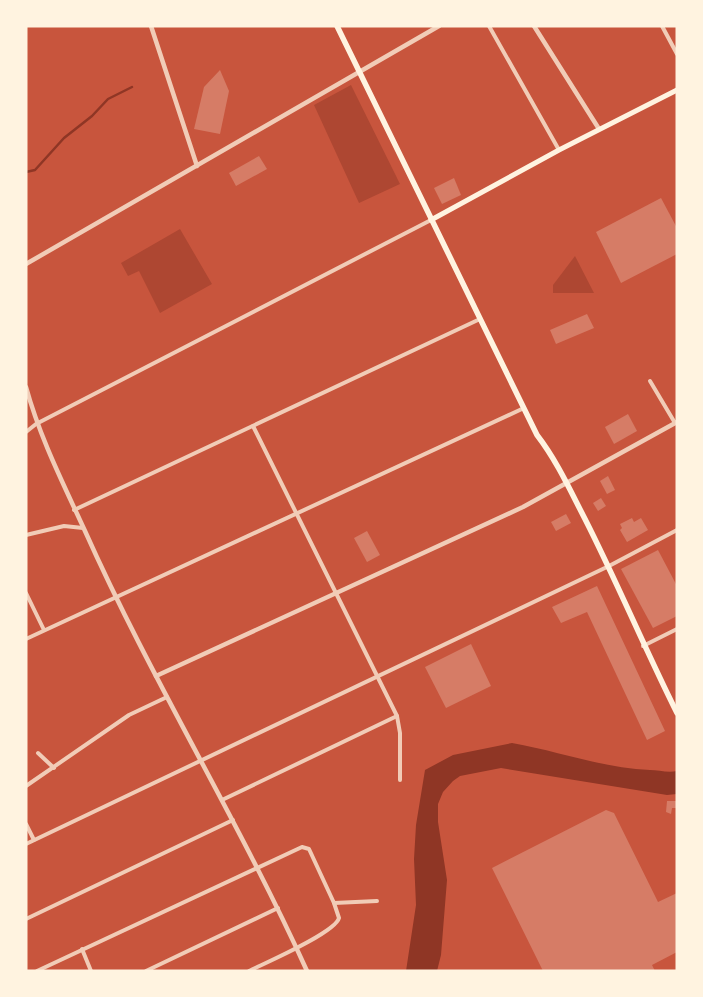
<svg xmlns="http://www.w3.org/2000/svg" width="703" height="997" font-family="Barlow,sans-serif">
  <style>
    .green { fill: #ae4732 }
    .water { fill: #8f3625 }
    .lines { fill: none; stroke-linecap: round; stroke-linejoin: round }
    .stream { stroke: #8f3625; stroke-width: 2.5 }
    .building { fill: #d67c66 }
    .minor { stroke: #f1ccb7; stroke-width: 4 }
    .tertiary { stroke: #f1ccb7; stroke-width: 4.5 }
    .secondary { stroke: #fff3e0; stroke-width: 5 }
    .primary { stroke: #fff3e0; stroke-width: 5.5 }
  </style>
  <rect width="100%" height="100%" fill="#c8553d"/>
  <g class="green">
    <path d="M 351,85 L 400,184 L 359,203 L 314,105 Z"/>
    <path d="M 180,229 L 212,284 L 160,313 L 139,271 L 128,276 L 121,263 Z"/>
    <path d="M 575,256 L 594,293 L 553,293 L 553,285 Z"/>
  </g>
  <path class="water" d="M 512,743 C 558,751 602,768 650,770 C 658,770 668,773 677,771 L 677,794 L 667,795 L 501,768 L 460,776 L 453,781 L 443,792 L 438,804 L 438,822 L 447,880 L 441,955 L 437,971 L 406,971 L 416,905 L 414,859 L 416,825 L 425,770 L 453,755 Z"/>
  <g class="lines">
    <path class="stream" d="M 26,172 L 35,170 L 64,138 L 92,116 L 108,99 L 132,87"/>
  </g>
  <g class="building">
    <path d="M 220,70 L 229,91 L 220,134 L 194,129 L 204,87 Z"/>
    <path d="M 259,156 L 267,169 L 236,186 L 229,173 Z"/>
    <path d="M 454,178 L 461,195 L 442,204 L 434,188 Z"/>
    <path d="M 661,198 L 677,228 L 677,254 L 621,283 L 596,232 Z"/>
    <path d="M 587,314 L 594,328 L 556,344 L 550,330 Z"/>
    <path d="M 628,414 L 637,431 L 614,444 L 605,427 Z"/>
    <path d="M 608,476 L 615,490 L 607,494 L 600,481 Z"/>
    <path d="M 601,498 L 606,506 L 598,511 L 593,503 Z"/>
    <path d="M 566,514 L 571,523 L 556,531 L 551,522 Z"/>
    <path d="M 632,518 L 634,522 L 641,518 L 648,530 L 627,542 L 620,530 L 622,528 L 620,524 Z"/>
    <path d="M 367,531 L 380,555 L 367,562 L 354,538 Z"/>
    <path d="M 658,550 L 677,586 L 677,616 L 653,628 L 621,569 Z"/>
    <path d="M 597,586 L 665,731 L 647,740 L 587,612 L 561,623 L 552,607 Z"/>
    <path d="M 471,644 L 491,686 L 446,708 L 425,667 Z"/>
    <path d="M 667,801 L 677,801 L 677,808 L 672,808 L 671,814 L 666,812 Z"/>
    <path d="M 606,810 L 614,813 L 658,902 L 677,893 L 677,952 L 652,965 L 655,971 L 543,971 L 492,868 Z"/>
  </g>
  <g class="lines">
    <g class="minor">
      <path d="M 489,26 L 559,150"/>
      <path d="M 662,26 L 677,54"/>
      <path d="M 650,381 L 675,423"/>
      <path d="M 253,426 L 397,716 L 400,733 L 400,780"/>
      <path d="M 26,432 L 36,424 L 431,220"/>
      <path d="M 74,510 L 480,319"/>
      <path d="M 26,535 L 64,526 L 83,528"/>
      <path d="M 26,593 L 44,630"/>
      <path d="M 26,639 L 524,408"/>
      <path d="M 643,646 L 677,629"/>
      <path d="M 38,753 L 54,768"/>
      <path d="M 26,786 L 129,715 L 167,697"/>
      <path d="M 222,800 L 397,716"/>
      <path d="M 26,824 L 34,840"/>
      <path d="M 26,844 L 609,566 L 677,530"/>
      <path d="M 26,919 L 233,820"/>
      <path d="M 82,949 L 91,971"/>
      <path d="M 37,971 L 302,847 L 309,849 L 334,903 L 377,901"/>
      <path d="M 146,971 L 278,908"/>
      <path d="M 249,971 C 265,963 335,933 339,918 L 334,903"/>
    </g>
    <g class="tertiary">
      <path d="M 151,26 L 197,166"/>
      <path d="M 534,26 L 599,129"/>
      <path d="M 26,264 L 439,26"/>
      <path d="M 26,387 C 40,438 63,483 85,531 C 152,681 239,821 307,971"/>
      <path d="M 156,676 L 523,507 L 677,422"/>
    </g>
    <path class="secondary" d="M 431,220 L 559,150 L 677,90"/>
    <path class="primary" d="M 337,26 L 537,435 C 557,461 570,490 585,519 C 617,582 645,649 677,713"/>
  </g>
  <rect width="703" height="997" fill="none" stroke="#fff3e0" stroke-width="55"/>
</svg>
